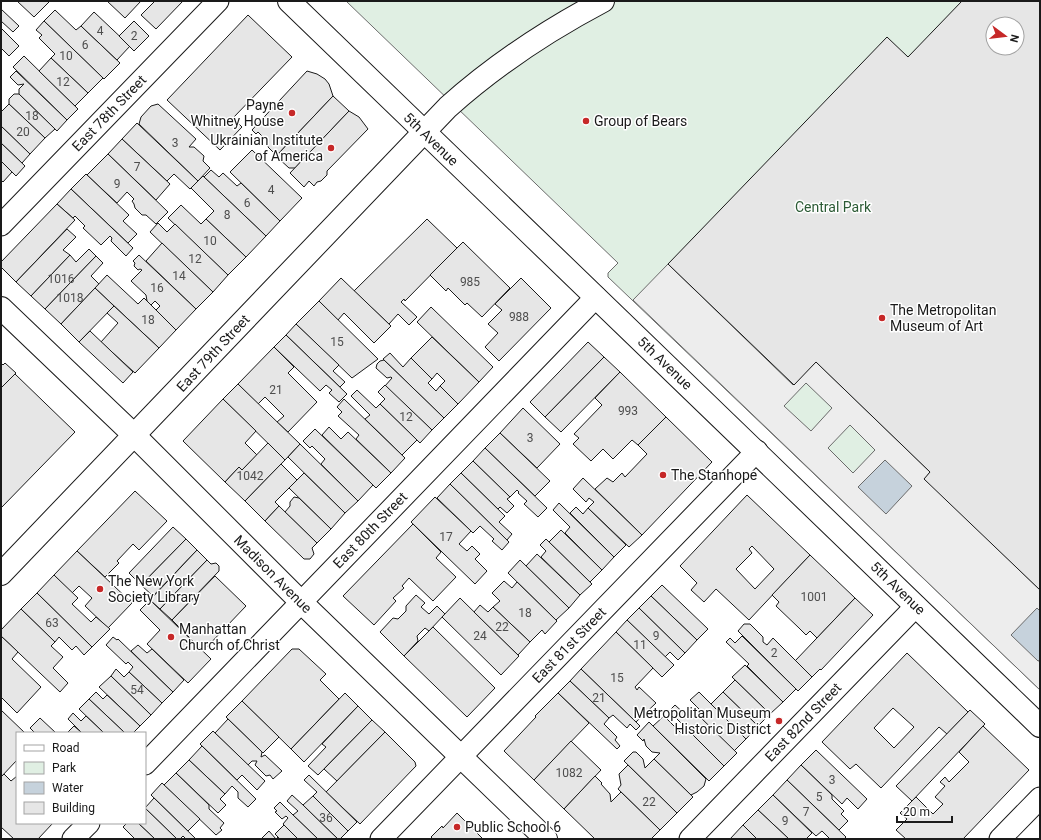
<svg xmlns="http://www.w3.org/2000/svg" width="1041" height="840" font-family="Roboto,sans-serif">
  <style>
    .green { fill: #e0efe3; stroke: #6a6a6a; fill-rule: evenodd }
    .parking { fill: #ededed; stroke: #6a6a6a; fill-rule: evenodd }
    .water { fill: #c6d2dc; stroke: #6a6a6a }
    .building { fill: #e6e6e6; stroke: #1a1a1a; fill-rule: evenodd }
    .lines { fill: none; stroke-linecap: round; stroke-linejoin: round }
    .minor-casing { stroke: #1a1a1a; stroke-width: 23 }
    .major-casing { stroke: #1a1a1a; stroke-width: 24 }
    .minor { stroke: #fff; stroke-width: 21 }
    .major { stroke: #fff; stroke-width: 22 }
    .poi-dot { fill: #c62828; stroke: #fff; stroke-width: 1.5 }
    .labels { text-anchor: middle; stroke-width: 3; stroke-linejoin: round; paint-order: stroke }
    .number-label { font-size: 12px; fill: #4d4d4d }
    .poi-label { font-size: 14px; fill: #1a1a1a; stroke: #fff; text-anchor: start }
    .street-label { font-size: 14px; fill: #1a1a1a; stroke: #fff }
    .park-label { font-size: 14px; fill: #2b5a34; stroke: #fff }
  </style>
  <rect width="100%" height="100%" fill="#fff"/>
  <path class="green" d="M 346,1 L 1040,1 L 1040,690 L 608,277 L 608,273 L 618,263 ZM 993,24 L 1017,24 L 1017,48 L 993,48 Z"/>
  <path class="parking" d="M 668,264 L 793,385 L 816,362 L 930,472 L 925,479 L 1040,590 L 1040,611 L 1037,608 L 1038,661 L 1040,660 L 1040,690 L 633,300 ZM 806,383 L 832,408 L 811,431 L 784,406 ZM 850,425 L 875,450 L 853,473 L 828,448 Z"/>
  <g class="water">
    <path d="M 885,460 L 912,486 L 886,514 L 858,487 Z"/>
    <path d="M 1037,608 L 1040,611 L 1040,660 L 1038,661 L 1011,635 Z"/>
  </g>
  <g class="building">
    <path d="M 17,1 L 50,1 L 34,17 Z"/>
    <path d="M 107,1 L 141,1 L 125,18 Z"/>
    <path d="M 155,1 L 183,1 L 156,29 L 141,15 Z"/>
    <path d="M 962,1 L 1040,1 L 1040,590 L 924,479 L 930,472 L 816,362 L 794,385 L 668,264 L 887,37 L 908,57 ZM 993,24 L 1017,24 L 1017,48 L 993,48 Z"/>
    <path d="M 1,9 L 19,26 L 13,32 L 1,21 Z"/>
    <path d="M 55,10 L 76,30 L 81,26 L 120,63 L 104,79 L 44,21 Z"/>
    <path d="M 94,12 L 130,46 L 117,60 L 81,26 Z"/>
    <path d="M 248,15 L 292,57 L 233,118 L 242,127 L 220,150 L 167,100 Z"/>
    <path d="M 44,21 L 103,78 L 88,93 L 51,58 L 55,54 L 39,38 L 42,35 L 36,30 Z"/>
    <path d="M 134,21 L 149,36 L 134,51 L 119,36 Z"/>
    <path d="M 1,28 L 19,46 L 9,56 L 1,48 Z"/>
    <path d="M 24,56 L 78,109 L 67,120 L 13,67 Z"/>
    <path d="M 51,58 L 88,93 L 75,106 L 39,71 Z"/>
    <path d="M 16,71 L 67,120 L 57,131 L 19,94 L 19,89 L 24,84 L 18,85 L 10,77 Z"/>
    <path d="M 307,71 L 317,74 L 325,79 L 329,84 L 333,96 L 279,153 L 275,154 L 268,147 L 268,142 L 258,132 L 256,134 L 252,130 Z"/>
    <path d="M 14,94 L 19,94 L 55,129 L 45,138 L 9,104 L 9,99 Z"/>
    <path d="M 333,96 L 349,111 L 295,168 L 289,168 L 277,157 L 279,153 Z"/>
    <path d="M 9,104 L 45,138 L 30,154 L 1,126 L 1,112 Z"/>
    <path d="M 158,104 L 196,139 L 189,147 L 194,147 L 204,156 L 203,161 L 210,168 L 198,181 L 139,124 L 141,117 L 151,106 Z"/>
    <path d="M 349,111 L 359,117 L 368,129 L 327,171 L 327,175 L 321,181 L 317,182 L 314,186 L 309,181 L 304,187 L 290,173 Z"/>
    <path d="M 137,123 L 198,181 L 190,189 L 174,174 L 167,181 L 122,139 Z"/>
    <path d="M 1,126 L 30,154 L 22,163 L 1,143 Z"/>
    <path d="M 122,139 L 170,184 L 156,200 L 108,154 Z"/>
    <path d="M 1,143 L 25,166 L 16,176 L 1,161 Z"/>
    <path d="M 252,150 L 302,198 L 280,221 L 230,172 Z"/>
    <path d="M 108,154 L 168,212 L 156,224 L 146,215 L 142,215 L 135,208 L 134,204 L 132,201 L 134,199 L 127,192 L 117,203 L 87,175 Z"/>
    <path d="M 1,161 L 12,172 L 3,182 L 1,180 Z"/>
    <path d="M 211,170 L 219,177 L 223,173 L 237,186 L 241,183 L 280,221 L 266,236 L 204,177 Z"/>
    <path d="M 86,174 L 129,215 L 123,221 L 137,234 L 128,243 L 71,189 Z"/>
    <path d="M 203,176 L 266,236 L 246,257 L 206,219 L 214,211 L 191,188 Z"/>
    <path d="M 71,189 L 133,248 L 126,256 L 111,241 L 112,238 L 110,236 L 101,245 L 83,228 L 85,226 L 75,216 L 73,218 L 57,204 Z"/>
    <path d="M 57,204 L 75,220 L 16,282 L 1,267 L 1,262 Z"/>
    <path d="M 181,205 L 201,224 L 206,219 L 246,257 L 228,275 L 168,218 Z"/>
    <path d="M 427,219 L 457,248 L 405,301 L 404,299 L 401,302 L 417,317 L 409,325 L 398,314 L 389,324 L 354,291 Z"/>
    <path d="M 158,223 L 167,232 L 175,224 L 228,275 L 213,292 L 150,232 Z"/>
    <path d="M 67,229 L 76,237 L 63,250 L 70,255 L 31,296 L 16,282 Z"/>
    <path d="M 463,242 L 510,288 L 482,317 L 467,303 L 465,305 L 448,288 L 446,291 L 430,275 Z"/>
    <path d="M 162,243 L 213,292 L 196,309 L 146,261 Z"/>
    <path d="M 89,249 L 96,256 L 45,309 L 31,296 L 70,255 L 76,262 Z"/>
    <path d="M 139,255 L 196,309 L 176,330 L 156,310 L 160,306 L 155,301 L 151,305 L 147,301 L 146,295 L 131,281 L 142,270 L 140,269 L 138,270 L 134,266 L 135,263 L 133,261 Z"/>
    <path d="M 96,256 L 103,263 L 91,276 L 99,284 L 61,324 L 45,309 Z"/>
    <path d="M 107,275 L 138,304 L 144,298 L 176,330 L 159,348 L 95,288 Z"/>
    <path d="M 341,278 L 391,326 L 374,343 L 344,313 L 338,320 L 319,301 Z"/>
    <path d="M 521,278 L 551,308 L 499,361 L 485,347 L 498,333 L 488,324 L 502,310 L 495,304 Z"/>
    <path d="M 95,288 L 114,306 L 79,342 L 61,324 Z"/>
    <path d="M 319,301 L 378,359 L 352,378 L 296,324 Z"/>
    <path d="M 114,306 L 159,348 L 135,373 L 101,342 L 118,323 L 107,313 Z"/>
    <path d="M 431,307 L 493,367 L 479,382 L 417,322 Z"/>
    <path d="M 296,324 L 339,365 L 333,371 L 345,382 L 340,387 L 286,335 Z"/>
    <path d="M 90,331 L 133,372 L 123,383 L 79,342 Z"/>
    <path d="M 286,335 L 347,394 L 339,402 L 329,393 L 332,390 L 326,385 L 320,391 L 274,347 Z"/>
    <path d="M 432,337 L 479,382 L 458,404 L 440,386 L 445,381 L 437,373 L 432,379 L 411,358 Z"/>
    <path d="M 588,342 L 604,357 L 545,417 L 530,402 Z"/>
    <path d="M 274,347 L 294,367 L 288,373 L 317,402 L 288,432 L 277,422 L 284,416 L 265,397 L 258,404 L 238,384 Z"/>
    <path d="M 390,353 L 403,367 L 411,358 L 432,379 L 428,383 L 436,391 L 440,386 L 458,404 L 444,418 L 383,359 Z"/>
    <path d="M 604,357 L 620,372 L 561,432 L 545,417 Z"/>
    <path d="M 384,360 L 444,418 L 432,430 L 385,386 L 392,378 L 391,377 L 387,378 L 376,368 L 377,364 L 380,361 Z"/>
    <path d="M 1,363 L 3,365 L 5,363 L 16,373 L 1,388 Z"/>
    <path d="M 620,372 L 666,417 L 638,445 L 632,440 L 613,459 L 603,449 L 591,461 L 573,444 L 579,438 L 574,434 L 602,405 L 595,398 Z"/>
    <path d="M 15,374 L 75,432 L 1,508 L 1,388 Z"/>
    <path d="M 238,384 L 300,444 L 285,460 L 223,399 Z"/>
    <path d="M 385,385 L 432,430 L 420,443 L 380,404 L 385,399 L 378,392 Z"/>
    <path d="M 357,390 L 376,408 L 380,404 L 417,440 L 402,455 L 365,419 L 370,415 L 351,396 Z"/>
    <path d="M 223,399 L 256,431 L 245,443 L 257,455 L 242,470 L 239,467 L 225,482 L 183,441 Z"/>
    <path d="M 344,399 L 405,458 L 391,473 L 356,439 L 359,435 L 338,416 L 342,412 L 337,407 Z"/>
    <path d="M 523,408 L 560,444 L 537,468 L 500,433 Z"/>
    <path d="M 666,417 L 712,462 L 642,535 L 595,489 L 607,478 L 613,482 L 622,473 L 625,477 L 647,454 L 638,445 Z"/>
    <path d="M 329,427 L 341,439 L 348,432 L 391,473 L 376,488 L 322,435 Z"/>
    <path d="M 315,429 L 373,485 L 358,501 L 321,464 L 325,459 L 312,446 L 310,448 L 303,441 Z"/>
    <path d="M 500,433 L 550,481 L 535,496 L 485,448 Z"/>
    <path d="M 268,443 L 285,460 L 245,501 L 225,482 L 239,467 L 242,470 Z"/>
    <path d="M 300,444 L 358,501 L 345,513 L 288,457 Z"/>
    <path d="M 485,448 L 547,508 L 538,517 L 524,504 L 527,501 L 518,493 L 519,492 L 517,490 L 510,497 L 473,461 Z"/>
    <path d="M 473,461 L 510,497 L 507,499 L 514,506 L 507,513 L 500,507 L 498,509 L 461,473 Z"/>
    <path d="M 281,464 L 297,480 L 275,502 L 279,506 L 265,521 L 245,501 Z"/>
    <path d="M 304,473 L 345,513 L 331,529 L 289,488 Z"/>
    <path d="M 461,473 L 505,516 L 499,522 L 512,534 L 507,540 L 450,484 Z"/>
    <path d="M 583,478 L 642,535 L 629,547 L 588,508 L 594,502 L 589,498 L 586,502 L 573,489 Z"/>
    <path d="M 450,484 L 509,542 L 502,550 L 492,541 L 494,539 L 480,526 L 473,533 L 437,498 Z"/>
    <path d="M 135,491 L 167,521 L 139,550 L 133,544 L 117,561 L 119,563 L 105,577 L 77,551 Z"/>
    <path d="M 747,495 L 810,555 L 749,620 L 716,589 L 704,602 L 691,590 L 697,583 L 680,566 ZM 752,546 L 774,569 L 755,589 L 736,569 L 752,553 L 749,549 Z"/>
    <path d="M 294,497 L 299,498 L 331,529 L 317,543 L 285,512 L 290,506 L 290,502 Z"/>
    <path d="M 435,497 L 471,531 L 459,544 L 467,551 L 472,546 L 480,554 L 475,559 L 487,571 L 475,584 L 411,522 Z"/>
    <path d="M 559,503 L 614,557 L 602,570 L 565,533 L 570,527 L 553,510 Z"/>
    <path d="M 279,506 L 317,543 L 312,548 L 314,554 L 310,559 L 304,559 L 265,521 Z"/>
    <path d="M 576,507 L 583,514 L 588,508 L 626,545 L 614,557 L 570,513 Z"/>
    <path d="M 413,524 L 441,552 L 436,558 L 456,577 L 433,601 L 409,578 L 402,586 L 404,588 L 393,598 L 396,601 L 374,625 L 343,596 Z"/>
    <path d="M 173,527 L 186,539 L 141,585 L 129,573 Z"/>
    <path d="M 561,530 L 602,570 L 590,582 L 549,542 Z"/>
    <path d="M 186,539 L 197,550 L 153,596 L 141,585 Z"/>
    <path d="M 546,539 L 592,584 L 580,595 L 541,557 L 546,551 L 540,545 Z"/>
    <path d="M 197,550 L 207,560 L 160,609 L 150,600 Z"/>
    <path d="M 77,551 L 132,603 L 108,628 L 85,606 L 92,598 L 79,586 L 72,593 L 54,575 Z"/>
    <path d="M 537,554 L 580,595 L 569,608 L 526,566 Z"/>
    <path d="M 810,555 L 855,598 L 817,638 L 810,631 L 806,635 L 799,628 L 776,606 L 779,602 L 772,595 Z"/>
    <path d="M 207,560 L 211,564 L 216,563 L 219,566 L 219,571 L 172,620 L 160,609 Z"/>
    <path d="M 520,560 L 569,608 L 556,620 L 508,573 Z"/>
    <path d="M 54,575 L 78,598 L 72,604 L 91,622 L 96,617 L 110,629 L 92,647 L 37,593 Z"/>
    <path d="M 215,576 L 246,606 L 203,651 L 172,620 Z"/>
    <path d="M 504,581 L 512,588 L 517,582 L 557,621 L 545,634 L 542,630 L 530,642 L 493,607 L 500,601 L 492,593 Z"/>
    <path d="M 662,585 L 708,629 L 697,640 L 651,596 Z"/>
    <path d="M 37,593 L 92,647 L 84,655 L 76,646 L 72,650 L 59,637 L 55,642 L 21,609 Z"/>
    <path d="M 416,595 L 425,603 L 421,607 L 429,614 L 437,606 L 445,614 L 429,631 L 425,628 L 417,636 L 418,641 L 404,656 L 380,632 L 393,618 L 398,619 L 406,611 L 406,606 Z"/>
    <path d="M 651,596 L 697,640 L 685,653 L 639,608 Z"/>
    <path d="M 460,598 L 519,656 L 501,675 L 442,617 Z"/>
    <path d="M 855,598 L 873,615 L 821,670 L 820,669 L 812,677 L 795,661 Z"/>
    <path d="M 150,600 L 211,659 L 188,683 L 147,644 L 160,630 L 140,610 Z"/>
    <path d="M 480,605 L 488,612 L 493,607 L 530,642 L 518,655 L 474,612 Z"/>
    <path d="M 639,608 L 685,653 L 678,660 L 670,652 L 665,657 L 627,620 Z"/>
    <path d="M 21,609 L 55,642 L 51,646 L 63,657 L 53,668 L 68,683 L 60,692 L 1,636 L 1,630 Z"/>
    <path d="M 627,620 L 674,665 L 662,677 L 616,632 Z"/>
    <path d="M 744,624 L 750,624 L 763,637 L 763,642 L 767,645 L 773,638 L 812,677 L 798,691 L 738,631 Z"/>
    <path d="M 433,627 L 495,688 L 467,717 L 404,656 Z"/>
    <path d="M 616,632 L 653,668 L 635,687 L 637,690 L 639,687 L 656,703 L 636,722 L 581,669 Z"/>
    <path d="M 1,636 L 18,652 L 12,659 L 41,687 L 17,713 L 1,697 Z"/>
    <path d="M 742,636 L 796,689 L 783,702 L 747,666 L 749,664 L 726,642 L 730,638 L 735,643 Z"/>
    <path d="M 113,637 L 117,640 L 118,639 L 173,692 L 162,703 L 129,672 L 133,667 L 128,662 L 126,664 L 106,645 Z"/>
    <path d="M 138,645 L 147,653 L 152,649 L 184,680 L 173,692 L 131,651 Z"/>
    <path d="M 292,649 L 299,649 L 326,674 L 320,680 L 339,699 L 291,749 L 242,701 Z"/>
    <path d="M 907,653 L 968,712 L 947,734 L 939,727 L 881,788 L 856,764 L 850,769 L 822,742 ZM 893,708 L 914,727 L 894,748 L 874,728 Z"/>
    <path d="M 745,665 L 783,702 L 770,714 L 732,677 Z"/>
    <path d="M 116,669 L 124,677 L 129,672 L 162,703 L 151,715 L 111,676 Z"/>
    <path d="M 581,669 L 636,722 L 640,726 L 636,730 L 630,724 L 627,728 L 613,715 L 609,718 L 570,681 Z"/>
    <path d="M 111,676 L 151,715 L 140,726 L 99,687 Z"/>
    <path d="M 735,680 L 770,714 L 758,726 L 723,692 Z"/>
    <path d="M 570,681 L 609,718 L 604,724 L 617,737 L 615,740 L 620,746 L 617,749 L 558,693 Z"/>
    <path d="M 96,692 L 103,699 L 107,695 L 140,726 L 133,733 L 125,733 L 89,699 Z"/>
    <path d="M 699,692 L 746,739 L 734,751 L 698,715 L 701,711 L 690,700 Z"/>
    <path d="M 723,692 L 758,726 L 746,739 L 711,704 Z"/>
    <path d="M 345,693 L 358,706 L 304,762 L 291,749 Z"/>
    <path d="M 558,693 L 589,723 L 534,780 L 504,751 L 536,717 L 535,716 Z"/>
    <path d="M 89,699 L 125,733 L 104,733 L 79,709 Z"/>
    <path d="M 242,701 L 279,737 L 263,753 L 226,717 Z"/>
    <path d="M 675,705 L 687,716 L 696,713 L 737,753 L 724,766 L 669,711 Z"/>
    <path d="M 358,706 L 372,720 L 318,775 L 308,766 L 326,747 L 322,744 Z"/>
    <path d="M 1,710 L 25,733 L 17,733 L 17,760 L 1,777 Z"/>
    <path d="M 970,710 L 985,724 L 912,801 L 896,786 Z"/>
    <path d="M 73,713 L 81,721 L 86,716 L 104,733 L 82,733 L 68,719 Z"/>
    <path d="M 664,716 L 682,734 L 687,729 L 724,766 L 709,781 L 653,726 Z"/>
    <path d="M 40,718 L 56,733 L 35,733 L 30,728 Z"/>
    <path d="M 228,719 L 262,752 L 261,757 L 265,755 L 282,771 L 273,779 L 270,775 L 266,776 L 255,765 L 257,761 L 252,761 L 248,765 L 215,733 Z"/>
    <path d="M 372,720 L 385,732 L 337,781 L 324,769 Z"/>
    <path d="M 649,722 L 706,779 L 704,786 L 697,792 L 691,795 L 654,759 L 660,753 L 652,752 L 646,746 L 644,739 L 643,741 L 637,735 Z"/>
    <path d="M 74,726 L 82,733 L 67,733 Z"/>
    <path d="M 983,726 L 1029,770 L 963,839 L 906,839 L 896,830 L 907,819 L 900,813 L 916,797 L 933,814 L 943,804 L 935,797 L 945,786 L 940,782 L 945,777 L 949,782 L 969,762 L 959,752 Z"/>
    <path d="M 213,731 L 265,781 L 257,790 L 242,775 L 237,780 L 200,744 Z"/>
    <path d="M 385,732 L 415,762 L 416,766 L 360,824 L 326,792 Z"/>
    <path d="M 571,741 L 601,770 L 564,809 L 534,780 Z"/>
    <path d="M 202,746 L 256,799 L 248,807 L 238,798 L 238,792 L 232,786 L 225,794 L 189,760 Z"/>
    <path d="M 816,750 L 867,799 L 858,809 L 847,798 L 842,804 L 801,765 Z"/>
    <path d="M 633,752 L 636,752 L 643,759 L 645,768 L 654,759 L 693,797 L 677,813 L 624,761 Z"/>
    <path d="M 189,760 L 225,794 L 220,799 L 226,805 L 218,813 L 176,773 Z"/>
    <path d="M 628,765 L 677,813 L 660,830 L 618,789 L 621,785 L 619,774 Z"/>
    <path d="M 801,765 L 832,795 L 832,799 L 844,811 L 841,814 L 848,821 L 839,830 L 787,780 Z"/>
    <path d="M 176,773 L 209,805 L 209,809 L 224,823 L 220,828 L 222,830 L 216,835 L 164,785 Z"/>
    <path d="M 4,774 L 11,781 L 17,776 L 17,823 L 53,823 L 38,839 L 14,839 L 1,827 L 1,777 Z"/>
    <path d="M 309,775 L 357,822 L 348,831 L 313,796 L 317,792 L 304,780 Z"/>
    <path d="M 595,776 L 602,783 L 601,784 L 610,794 L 611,802 L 621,792 L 660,830 L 651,839 L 595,839 L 564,809 Z"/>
    <path d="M 787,780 L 846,837 L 844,839 L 830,839 L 822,831 L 816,836 L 773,795 Z"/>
    <path d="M 162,783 L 200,819 L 188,831 L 151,795 Z"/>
    <path d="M 292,795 L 303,805 L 338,839 L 318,839 L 293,815 L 298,811 L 287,801 Z"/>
    <path d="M 773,795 L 812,833 L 806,839 L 789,839 L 758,810 Z"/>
    <path d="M 313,796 L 348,831 L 340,839 L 338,839 L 303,805 Z"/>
    <path d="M 154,798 L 196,839 L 186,839 L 183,836 L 180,839 L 177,839 L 145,808 Z"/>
    <path d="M 280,802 L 293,815 L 318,839 L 298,839 L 283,824 L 288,818 L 286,816 L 282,819 L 275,812 L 277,811 L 274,808 Z"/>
    <path d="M 145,808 L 177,839 L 155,839 L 138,823 L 145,823 Z"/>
    <path d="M 758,810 L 789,839 L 757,839 L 743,825 Z"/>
    <path d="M 457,813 L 483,839 L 433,839 L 431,837 L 442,826 L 443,828 Z"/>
    <path d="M 127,823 L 138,823 L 155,839 L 135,839 L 123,827 Z"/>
    <path d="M 284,825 L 298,839 L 279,839 L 278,837 L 275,834 Z"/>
    <path d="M 743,825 L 757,839 L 730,839 Z"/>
    <path d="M 269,831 L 276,839 L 278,837 L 279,839 L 261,839 Z"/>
  </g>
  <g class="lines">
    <defs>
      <g id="minor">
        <path d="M 1,225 L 218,1"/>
        <path d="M 145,764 L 596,297"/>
        <path d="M 73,839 L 89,823"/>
        <path d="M 381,839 L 757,451"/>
        <path d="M 690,839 L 916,606"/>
        <path d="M 1000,839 L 1040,798"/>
      </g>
      <g id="major">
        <path d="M 289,1 L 1040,726"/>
        <path d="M 1,308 L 134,435 L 301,602 L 546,839"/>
        <path d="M 1,574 L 448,107 C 495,65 548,30 603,1"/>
      </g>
    </defs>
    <use href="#minor" class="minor-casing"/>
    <use href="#major" class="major-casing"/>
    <use href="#minor" class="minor"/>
    <use href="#major" class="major"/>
  </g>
  <g class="poi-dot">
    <circle cx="292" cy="113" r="4"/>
    <circle cx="586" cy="121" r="4"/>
    <circle cx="331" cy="148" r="4"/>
    <circle cx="882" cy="318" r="4"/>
    <circle cx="663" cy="475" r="4"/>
    <circle cx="100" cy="589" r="4"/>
    <circle cx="171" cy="637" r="4"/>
    <circle cx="779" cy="721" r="4"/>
    <circle cx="457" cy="827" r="4"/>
  </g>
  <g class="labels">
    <g class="number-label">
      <text x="100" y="35">4</text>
      <text x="134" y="40">2</text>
      <text x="85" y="49">6</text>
      <text x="66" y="60">10</text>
      <text x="63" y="86">12</text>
      <text x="32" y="120">18</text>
      <text x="23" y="136">20</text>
      <text x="175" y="147">3</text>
      <text x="137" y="171">7</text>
      <text x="117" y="188">9</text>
      <text x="271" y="194">4</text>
      <text x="247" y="207">6</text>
      <text x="227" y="219">8</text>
      <text x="210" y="245">10</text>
      <text x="195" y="263">12</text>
      <text x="179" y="280">14</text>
      <text x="61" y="283">1016</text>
      <text x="470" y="286">985</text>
      <text x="157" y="292">16</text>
      <text x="70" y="302">1018</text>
      <text x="519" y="321">988</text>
      <text x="148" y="324">18</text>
      <text x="337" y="346">15</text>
      <text x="276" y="394">21</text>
      <text x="628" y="415">993</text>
      <text x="406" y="421">12</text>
      <text x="530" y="442">3</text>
      <text x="250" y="480">1042</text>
      <text x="446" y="541">17</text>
      <text x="814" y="601">1001</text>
      <text x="525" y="617">18</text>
      <text x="52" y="627">63</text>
      <text x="502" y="631">22</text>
      <text x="480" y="640">24</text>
      <text x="656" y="640">9</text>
      <text x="640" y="649">11</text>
      <text x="774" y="657">2</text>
      <text x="617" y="682">15</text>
      <text x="137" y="694">54</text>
      <text x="599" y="702">21</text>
      <text x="569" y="777">1082</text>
      <text x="832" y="784">3</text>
      <text x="819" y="801">5</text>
      <text x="649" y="806">22</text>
      <text x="806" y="816">7</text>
      <text x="326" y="822">36</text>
      <text x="785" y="825">9</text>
    </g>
    <g class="poi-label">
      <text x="284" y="110" text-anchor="end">Payne<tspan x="284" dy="16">Whitney House</tspan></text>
      <text x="594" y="126">Group of Bears</text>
      <text x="323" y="145" text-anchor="end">Ukrainian Institute<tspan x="323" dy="16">of America</tspan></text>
      <text x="890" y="315">The Metropolitan<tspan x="890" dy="16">Museum of Art</tspan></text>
      <text x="671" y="480">The Stanhope</text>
      <text x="108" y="586">The New York<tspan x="108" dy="16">Society Library</tspan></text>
      <text x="179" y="634">Manhattan<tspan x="179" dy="16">Church of Christ</tspan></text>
      <text x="771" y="718" text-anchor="end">Metropolitan Museum<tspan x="771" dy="16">Historic District</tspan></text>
      <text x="465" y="832">Public School 6</text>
    </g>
    <g class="street-label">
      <text transform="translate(109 113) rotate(-46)" y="5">East 78th Street</text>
      <text transform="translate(431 139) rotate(44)" y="5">5th Avenue</text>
      <text transform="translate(213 353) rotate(-47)" y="5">East 79th Street</text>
      <text transform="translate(665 363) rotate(44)" y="5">5th Avenue</text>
      <text transform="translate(370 530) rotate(-46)" y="5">East 80th Street</text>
      <text transform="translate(273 574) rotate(45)" y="5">Madison Avenue</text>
      <text transform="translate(898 588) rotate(44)" y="5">5th Avenue</text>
      <text transform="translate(569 645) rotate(-46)" y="5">East 81st Street</text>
      <text transform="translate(803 722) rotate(-46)" y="5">East 82nd Street</text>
    </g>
    <g class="park-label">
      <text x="833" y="212">Central Park</text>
    </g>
  </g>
  <rect width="1041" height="840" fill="none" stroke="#1a1a1a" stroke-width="4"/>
  <rect x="16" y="732" width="130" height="92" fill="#ffffff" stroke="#a3a3a3"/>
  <rect x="24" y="745" width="20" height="6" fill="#ffffff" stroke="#a3a3a3"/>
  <text x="52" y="752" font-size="12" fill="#1a1a1a">Road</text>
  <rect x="24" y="762" width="20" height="12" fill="#e0efe3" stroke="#a3a3a3"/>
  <text x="52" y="772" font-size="12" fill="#1a1a1a">Park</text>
  <rect x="24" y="782" width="20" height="12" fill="#c6d2dc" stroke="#a3a3a3"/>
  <text x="52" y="792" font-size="12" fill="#1a1a1a">Water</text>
  <rect x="24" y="802" width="20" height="12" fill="#e6e6e6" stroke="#a3a3a3"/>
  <text x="52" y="812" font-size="12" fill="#1a1a1a">Building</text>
  <g transform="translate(1005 36) rotate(105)"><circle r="19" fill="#ffffff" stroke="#a3a3a3"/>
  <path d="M0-3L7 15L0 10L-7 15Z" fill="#c62828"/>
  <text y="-6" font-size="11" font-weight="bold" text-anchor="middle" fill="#1a1a1a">N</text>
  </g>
  <path d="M897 816v6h55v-6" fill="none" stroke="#1a1a1a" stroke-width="2"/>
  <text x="903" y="816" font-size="12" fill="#1a1a1a" stroke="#ffffff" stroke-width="3" paint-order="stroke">20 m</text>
</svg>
